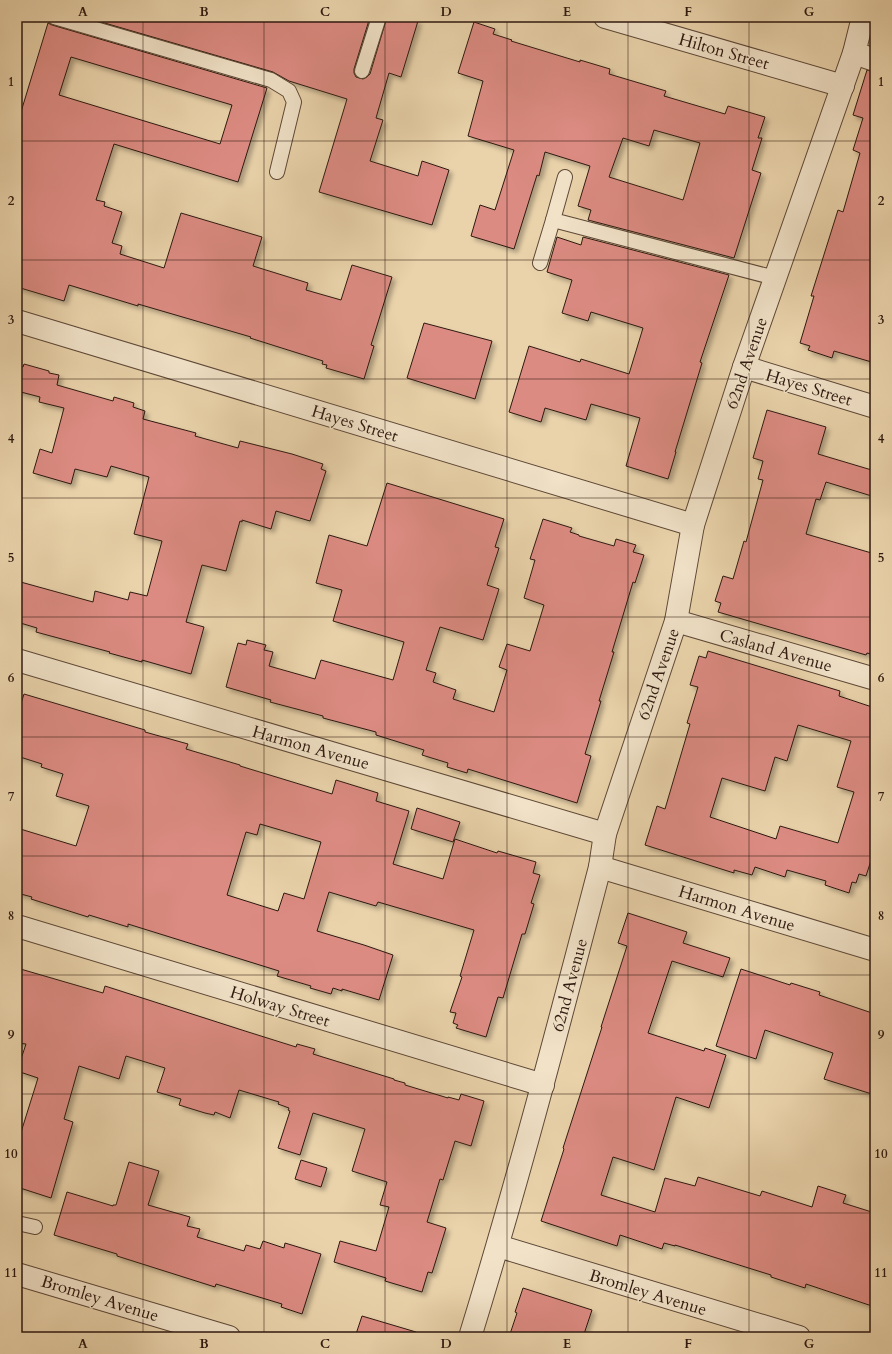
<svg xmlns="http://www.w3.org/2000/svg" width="892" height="1354" font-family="Cardo,serif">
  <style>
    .building { fill: #dc8b82; stroke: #2e1910; fill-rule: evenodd; filter: url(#shadow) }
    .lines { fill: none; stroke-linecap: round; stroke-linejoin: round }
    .lane-casing { stroke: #5d4837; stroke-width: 16 }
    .street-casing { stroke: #5d4837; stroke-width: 24 }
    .lane { stroke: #f1e2c8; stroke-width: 14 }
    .street { stroke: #f1e2c8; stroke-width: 22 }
    .grid { fill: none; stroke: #2e1910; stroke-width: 1; stroke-opacity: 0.55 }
    .labels { text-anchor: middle; stroke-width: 3; stroke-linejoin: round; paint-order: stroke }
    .street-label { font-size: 17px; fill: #2e1910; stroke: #f1e2c8 }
    .neatline { fill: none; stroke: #2e1910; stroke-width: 1.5 }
    .grid-label { font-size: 13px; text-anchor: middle; font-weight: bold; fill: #2e1910 }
  </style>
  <defs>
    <filter id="shadow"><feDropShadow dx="3.5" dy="3.5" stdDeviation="2" flood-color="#0004"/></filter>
  </defs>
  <rect width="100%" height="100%" fill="#ead3ab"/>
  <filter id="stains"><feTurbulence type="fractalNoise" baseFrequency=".005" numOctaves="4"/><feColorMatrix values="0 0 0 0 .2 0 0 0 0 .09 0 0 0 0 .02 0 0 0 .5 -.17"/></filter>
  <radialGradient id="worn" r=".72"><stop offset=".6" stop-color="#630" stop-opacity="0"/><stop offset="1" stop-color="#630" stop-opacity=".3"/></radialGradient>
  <g class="building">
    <path d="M 84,17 L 370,17 L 354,69 L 354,73 L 356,77 L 363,79 L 367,77 L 370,74 L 387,17 L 406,17 L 418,21 L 401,77 L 389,73 L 376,118 L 383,120 L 370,161 L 418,176 L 422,161 L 449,170 L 432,225 L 319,192 L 347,99 L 289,81 L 273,72 Z"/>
    <path d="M 474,22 L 495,29 L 493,34 L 512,40 L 511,41 L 580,62 L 580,60 L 610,69 L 609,74 L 666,91 L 664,96 L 725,114 L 728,106 L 765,117 L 758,138 L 762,138 L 752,170 L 761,173 L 734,258 L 588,220 L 591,210 L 578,206 L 590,166 L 545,152 L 539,176 L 537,175 L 514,249 L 471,236 L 480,205 L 495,210 L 514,150 L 468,136 L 483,81 L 458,73 ZM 654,130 L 700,143 L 683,200 L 609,177 L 623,138 L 649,146 Z"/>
    <path d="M 48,23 L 52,25 L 267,88 L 238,182 L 114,144 L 96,200 L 105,202 L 104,206 L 122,212 L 112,243 L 122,246 L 120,254 L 164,268 L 181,213 L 262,237 L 253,266 L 308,283 L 306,290 L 341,300 L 352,265 L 392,277 L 371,345 L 374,346 L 364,379 L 326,368 L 327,365 L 322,364 L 323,361 L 250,338 L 251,337 L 138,304 L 138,306 L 69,285 L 64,301 L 17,287 L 17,125 ZM 71,57 L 232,105 L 220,144 L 59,95 Z"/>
    <path d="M 867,70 L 875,72 L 875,363 L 834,351 L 832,358 L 808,350 L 810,346 L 800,343 L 814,296 L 811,296 L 838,210 L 843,212 L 860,153 L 853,150 L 863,118 L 853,115 Z"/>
    <path d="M 557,237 L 581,245 L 583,237 L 729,275 L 700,362 L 702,363 L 675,452 L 676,452 L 668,479 L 626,466 L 640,418 L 591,404 L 586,420 L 545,408 L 541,422 L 509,412 L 529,346 L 580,362 L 581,359 L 629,374 L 643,328 L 591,312 L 588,321 L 562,313 L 572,280 L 547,272 Z"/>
    <path d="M 424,323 L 492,341 L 475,399 L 407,378 Z"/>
    <path d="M 24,364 L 49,371 L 49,373 L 59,375 L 57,385 L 113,401 L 114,397 L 134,403 L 133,407 L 145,411 L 143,419 L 196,433 L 195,436 L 238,448 L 240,441 L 292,454 L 323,464 L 321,469 L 326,471 L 310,521 L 276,511 L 271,529 L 242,520 L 242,522 L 240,521 L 226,571 L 202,565 L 186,622 L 204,627 L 191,674 L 142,660 L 142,662 L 109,653 L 110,652 L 36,632 L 37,628 L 17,622 L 17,581 L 93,602 L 95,591 L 128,600 L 130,592 L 147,596 L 162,541 L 134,534 L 149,477 L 111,466 L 107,477 L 75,469 L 71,484 L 33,473 L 40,449 L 52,453 L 64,408 L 39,402 L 40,397 L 17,391 L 17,365 L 23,367 Z"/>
    <path d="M 767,410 L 826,427 L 818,454 L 875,471 L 875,497 L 826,482 L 820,500 L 816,499 L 806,534 L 875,554 L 875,655 L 867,653 L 866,655 L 718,612 L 721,603 L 715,601 L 723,576 L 733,579 L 744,541 L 746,542 L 763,480 L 758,479 L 763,461 L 753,458 Z"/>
    <path d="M 387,483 L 504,519 L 495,547 L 499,548 L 487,585 L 499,589 L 483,640 L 440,627 L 426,670 L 436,673 L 433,682 L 456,690 L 453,699 L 494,712 L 507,670 L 499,667 L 507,644 L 530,651 L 544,605 L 524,598 L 535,560 L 530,559 L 543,519 L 572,528 L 570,532 L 579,535 L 579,536 L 614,546 L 616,539 L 636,545 L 633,552 L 644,555 L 635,583 L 633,582 L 612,652 L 614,652 L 599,701 L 601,701 L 585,754 L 591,756 L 577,803 L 468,769 L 467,773 L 447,767 L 448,763 L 422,755 L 424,750 L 376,735 L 376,732 L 323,718 L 323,716 L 270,702 L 271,700 L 226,687 L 238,643 L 246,645 L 247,640 L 266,645 L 264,650 L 273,652 L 269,666 L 315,679 L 321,660 L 393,680 L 404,642 L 333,621 L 342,590 L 316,583 L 329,535 L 367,546 Z"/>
    <path d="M 708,651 L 840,691 L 839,696 L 875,708 L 875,848 L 866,876 L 859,874 L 856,883 L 852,882 L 849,893 L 825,885 L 826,881 L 787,870 L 785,877 L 755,867 L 752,875 L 734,870 L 734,873 L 645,845 L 657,806 L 665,809 L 690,724 L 687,723 L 698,687 L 690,685 L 699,656 L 706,658 ZM 798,725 L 851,741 L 837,787 L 854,792 L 838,843 L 780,826 L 776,839 L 710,817 L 722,778 L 765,791 L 775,757 L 787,761 Z"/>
    <path d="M 24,694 L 145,730 L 145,732 L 188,744 L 186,749 L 240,765 L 240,766 L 332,794 L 336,780 L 378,793 L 376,801 L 409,811 L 393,864 L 443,879 L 455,839 L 497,853 L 498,851 L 536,862 L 533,873 L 540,875 L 531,903 L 534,904 L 525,934 L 522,934 L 503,998 L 498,997 L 486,1037 L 456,1028 L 458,1025 L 453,1023 L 456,1013 L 450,1012 L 462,977 L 460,976 L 474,930 L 378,902 L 376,906 L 329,892 L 317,931 L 364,945 L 393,955 L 379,1000 L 342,989 L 342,991 L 333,988 L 331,994 L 310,988 L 311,986 L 277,976 L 279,971 L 128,924 L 128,927 L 89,915 L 88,917 L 31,899 L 32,897 L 17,893 L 17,828 L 76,846 L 89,806 L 56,796 L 63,774 L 41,767 L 42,764 L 17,756 L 17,716 ZM 260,824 L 321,842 L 304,899 L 284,893 L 278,911 L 227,895 L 246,832 L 257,835 Z"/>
    <path d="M 417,808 L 460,822 L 453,842 L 411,829 Z"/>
    <path d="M 628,913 L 687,932 L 683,943 L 730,958 L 723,977 L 672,961 L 648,1033 L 704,1051 L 705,1048 L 726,1055 L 709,1108 L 676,1097 L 654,1170 L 613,1157 L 601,1195 L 655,1212 L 665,1178 L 695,1186 L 698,1177 L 760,1196 L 762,1191 L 812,1207 L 818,1186 L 846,1195 L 843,1203 L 875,1213 L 875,1307 L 806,1284 L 805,1288 L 771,1277 L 771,1275 L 675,1245 L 675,1246 L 664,1243 L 662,1249 L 620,1235 L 617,1246 L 541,1221 L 564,1149 L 563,1148 L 602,1027 L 601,1027 L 627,946 L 618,943 Z"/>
    <path d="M 17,968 L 103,993 L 105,986 L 245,1031 L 296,1047 L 297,1044 L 315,1049 L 313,1054 L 394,1079 L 394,1080 L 405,1083 L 405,1085 L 448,1098 L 448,1097 L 459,1100 L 461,1094 L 484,1101 L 471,1146 L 455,1141 L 443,1180 L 440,1179 L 427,1222 L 446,1228 L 432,1273 L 428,1272 L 422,1292 L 385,1281 L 386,1278 L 334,1262 L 340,1241 L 376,1251 L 389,1207 L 380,1205 L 387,1182 L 352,1171 L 365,1129 L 313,1113 L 300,1155 L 278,1148 L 290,1111 L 288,1110 L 289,1108 L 278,1104 L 279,1102 L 239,1090 L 230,1118 L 215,1112 L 214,1115 L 205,1113 L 179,1105 L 181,1099 L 157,1092 L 165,1068 L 126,1056 L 119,1079 L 79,1066 L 64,1119 L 73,1122 L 51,1198 L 17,1187 L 17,1145 L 38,1078 L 17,1071 L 26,1044 L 17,1043 Z"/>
    <path d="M 741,969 L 790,985 L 791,983 L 820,992 L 819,995 L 875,1014 L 875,1095 L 824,1079 L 833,1053 L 765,1030 L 756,1059 L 716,1046 Z"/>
    <path d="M 301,1160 L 327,1168 L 321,1187 L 295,1179 Z"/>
    <path d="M 129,1162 L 159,1171 L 148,1205 L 190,1217 L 187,1226 L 200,1229 L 197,1237 L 244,1251 L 246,1245 L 260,1249 L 263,1241 L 284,1248 L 285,1243 L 321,1254 L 302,1314 L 281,1307 L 282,1304 L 226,1287 L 216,1284 L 215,1287 L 117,1256 L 117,1254 L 54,1235 L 67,1192 L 113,1206 L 113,1205 L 116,1205 Z"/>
    <path d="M 523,1288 L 592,1310 L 583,1337 L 509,1337 L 517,1313 L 515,1312 Z"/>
    <path d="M 362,1316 L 416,1332 L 415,1337 L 355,1337 Z"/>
  </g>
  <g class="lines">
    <defs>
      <g id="lane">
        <path d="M 54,17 L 271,80 L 289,91 L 294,102 L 277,172"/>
        <path d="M 362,71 L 379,17"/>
        <path d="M 565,177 L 553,220 L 775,278"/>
        <path d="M 540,263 L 553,220"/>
        <path d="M 17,1223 L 35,1227"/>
      </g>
      <g id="street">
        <path d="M 605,17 L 843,86"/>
        <path d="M 854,53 L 875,60"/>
        <path d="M 17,321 L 693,525"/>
        <path d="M 744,367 L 875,407"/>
        <path d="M 676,621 L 875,679"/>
        <path d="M 17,660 L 605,834"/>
        <path d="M 600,867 L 875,950"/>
        <path d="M 17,926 L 543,1085"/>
        <path d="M 498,1246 L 799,1337"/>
        <path d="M 17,1274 L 229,1337"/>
        <path d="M 470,1337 C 518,1181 559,1024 600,867 L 605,834 L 676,621 L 693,525 L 744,367 L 854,53 L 863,17"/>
      </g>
    </defs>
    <use href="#lane" class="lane-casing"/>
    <use href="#street" class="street-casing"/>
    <use href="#lane" class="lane"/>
    <use href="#street" class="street"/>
  </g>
  <path class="grid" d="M 143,17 L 143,1337M 264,17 L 264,1337M 385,17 L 385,1337M 507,17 L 507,1337M 628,17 L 628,1337M 749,17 L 749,1337M 17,141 L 875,141M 17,260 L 875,260M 17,379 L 875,379M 17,498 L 875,498M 17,617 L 875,617M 17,737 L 875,737M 17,856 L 875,856M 17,975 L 875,975M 17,1094 L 875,1094M 17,1213 L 875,1213"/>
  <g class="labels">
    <g class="street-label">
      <text transform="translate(724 51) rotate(16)" y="6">Hilton Street</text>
      <text transform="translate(746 363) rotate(-71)" y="6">62nd Avenue</text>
      <text transform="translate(809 387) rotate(17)" y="6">Hayes Street</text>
      <text transform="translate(355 423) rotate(17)" y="6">Hayes Street</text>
      <text transform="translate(776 650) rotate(16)" y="6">Casland Avenue</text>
      <text transform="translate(658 674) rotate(-71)" y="6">62nd Avenue</text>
      <text transform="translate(311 747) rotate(16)" y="6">Harmon Avenue</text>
      <text transform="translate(737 908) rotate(17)" y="6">Harmon Avenue</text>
      <text transform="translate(569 985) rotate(-75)" y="6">62nd Avenue</text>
      <text transform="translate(280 1006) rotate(17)" y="6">Holway Street</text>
      <text transform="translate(648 1292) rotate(17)" y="6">Bromley Avenue</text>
      <text transform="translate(100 1298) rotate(17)" y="6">Bromley Avenue</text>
    </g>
  </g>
  <rect width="892" height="1354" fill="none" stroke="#ead3ab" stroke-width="44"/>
  <rect x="22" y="22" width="848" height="1310" class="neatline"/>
  <g class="grid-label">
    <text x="83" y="16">A</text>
    <text x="204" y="16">B</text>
    <text x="325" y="16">C</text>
    <text x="446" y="16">D</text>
    <text x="567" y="16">E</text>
    <text x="688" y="16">F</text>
    <text x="809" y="16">G</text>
    <text x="11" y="86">1</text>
    <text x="881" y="86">1</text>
    <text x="11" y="205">2</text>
    <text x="881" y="205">2</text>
    <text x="11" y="324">3</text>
    <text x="881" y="324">3</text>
    <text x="11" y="443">4</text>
    <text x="881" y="443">4</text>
    <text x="11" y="562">5</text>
    <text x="881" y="562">5</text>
    <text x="11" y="682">6</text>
    <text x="881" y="682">6</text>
    <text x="11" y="801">7</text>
    <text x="881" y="801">7</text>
    <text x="11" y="920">8</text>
    <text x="881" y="920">8</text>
    <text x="11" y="1039">9</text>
    <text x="881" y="1039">9</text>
    <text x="11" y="1158">10</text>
    <text x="881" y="1158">10</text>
    <text x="11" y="1277">11</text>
    <text x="881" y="1277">11</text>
    <text x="83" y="1348">A</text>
    <text x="204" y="1348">B</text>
    <text x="325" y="1348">C</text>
    <text x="446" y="1348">D</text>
    <text x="567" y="1348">E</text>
    <text x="688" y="1348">F</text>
    <text x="809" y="1348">G</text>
  </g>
  <rect width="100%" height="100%" filter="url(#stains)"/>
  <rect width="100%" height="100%" fill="url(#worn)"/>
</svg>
